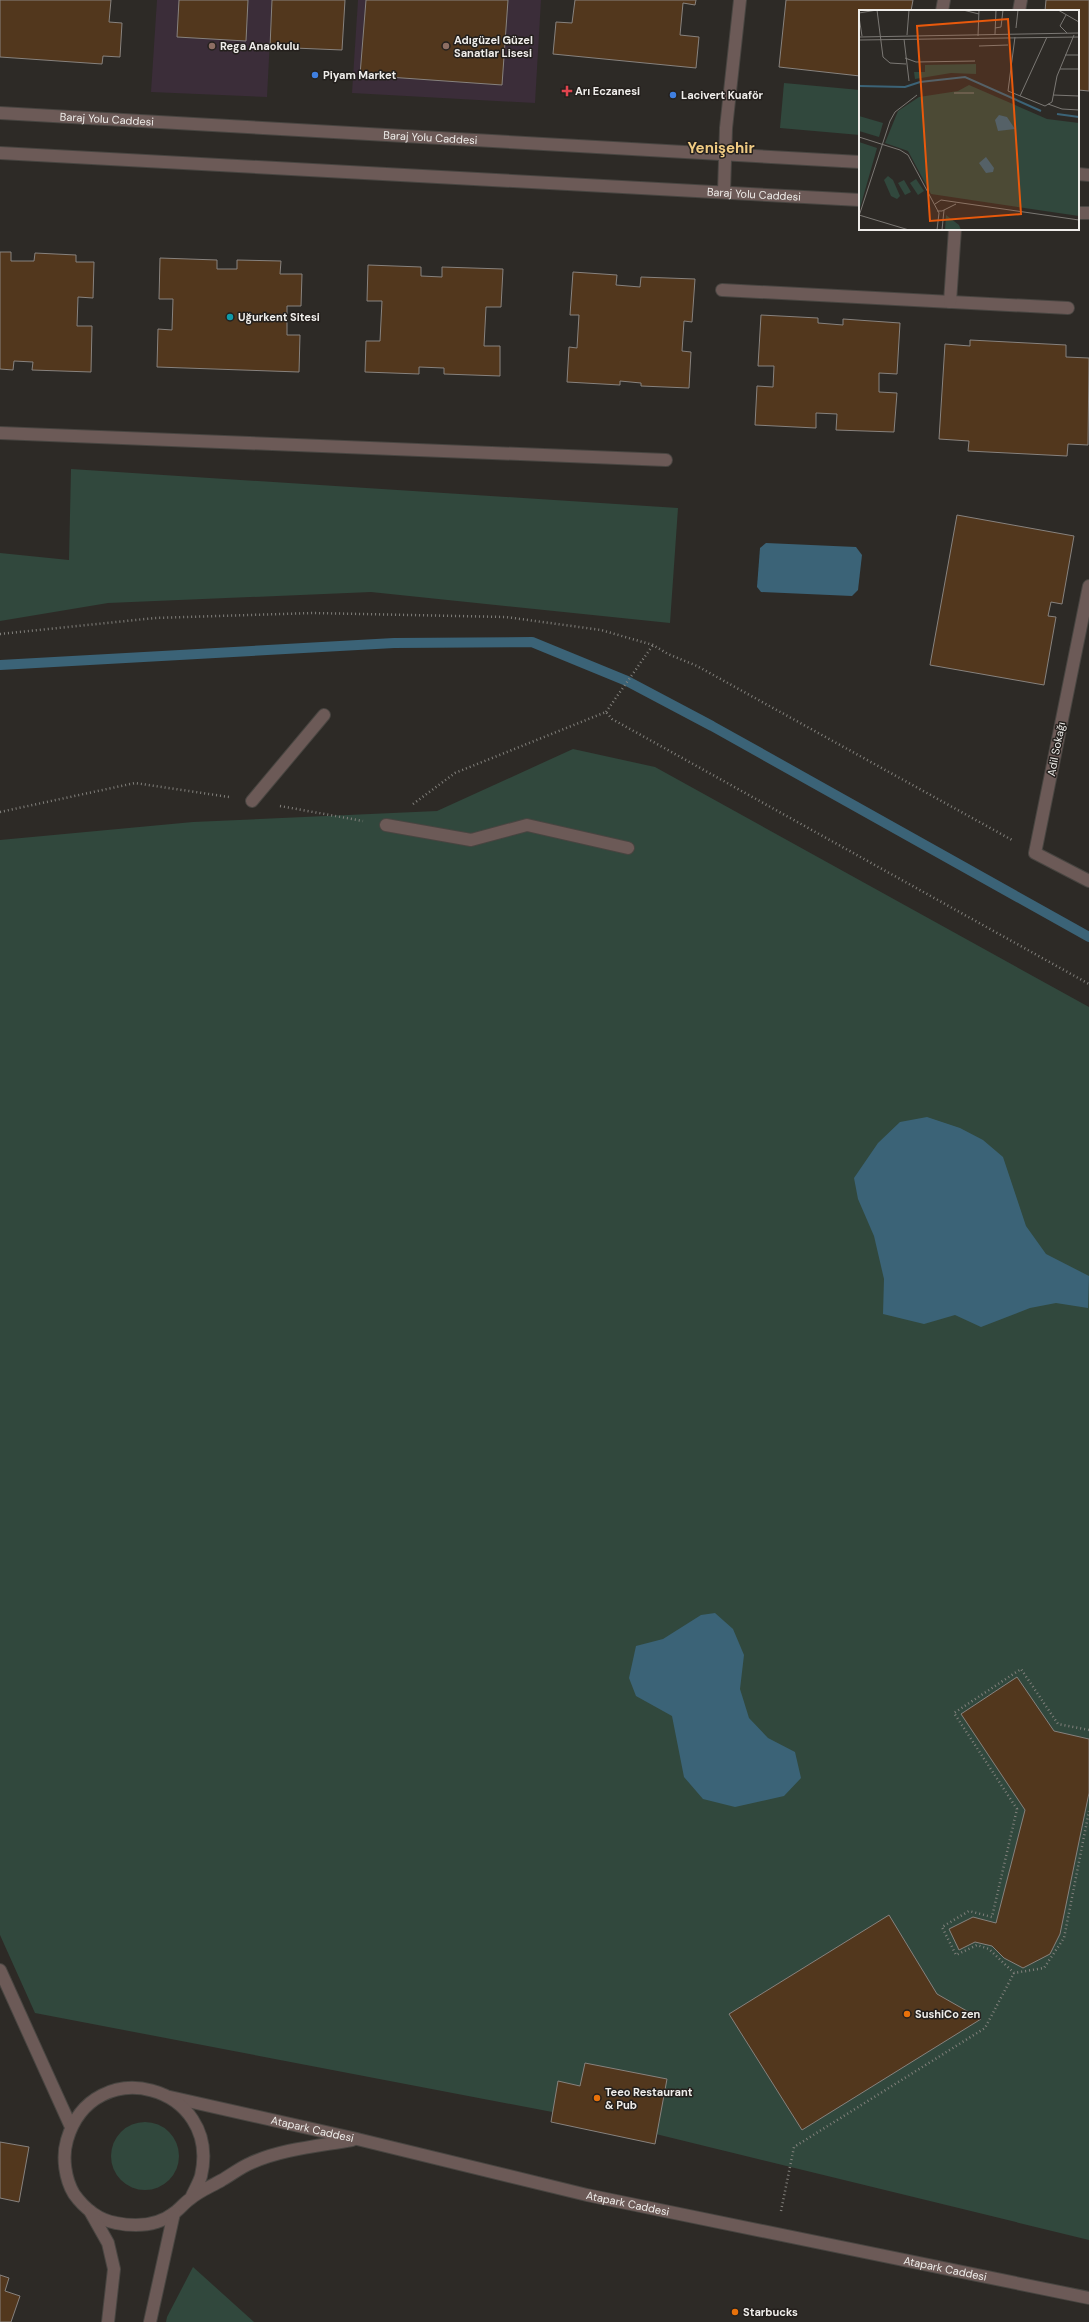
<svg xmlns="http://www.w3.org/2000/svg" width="1089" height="2322" font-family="'DM Sans',sans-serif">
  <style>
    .education { fill: #3b2d39 }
    .green { fill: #31483d }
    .water { fill: #3b6377 }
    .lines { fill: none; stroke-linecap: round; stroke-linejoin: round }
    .stream { stroke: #3b6377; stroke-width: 10 }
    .building { fill: #52371d; stroke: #87827e }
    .minor-casing { stroke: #484541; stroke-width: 14 }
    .path { stroke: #82807c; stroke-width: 2.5; stroke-dasharray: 1 3; stroke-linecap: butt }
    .minor { stroke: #6c5a57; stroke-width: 12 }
    .education-dot { fill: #8d6e63; stroke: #24201d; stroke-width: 1.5 }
    .shop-dot { fill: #3f7fe0; stroke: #24201d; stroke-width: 1.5 }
    .health-dot { fill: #e0444e; stroke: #24201d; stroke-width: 1.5 }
    .culture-dot { fill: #0f9aa8; stroke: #24201d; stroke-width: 1.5 }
    .food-dot { fill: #e8710a; stroke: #24201d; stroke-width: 1.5 }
    .labels { text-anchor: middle; stroke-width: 3; stroke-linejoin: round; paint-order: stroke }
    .poi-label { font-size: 11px; font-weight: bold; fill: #efedea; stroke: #24201d; text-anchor: start }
    .street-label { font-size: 11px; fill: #efedea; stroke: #24201d }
    .district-label { font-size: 15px; font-weight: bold; fill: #f0cb83; stroke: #24201d }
    .inset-river { fill: none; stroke: #3b6377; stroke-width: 2 }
    .inset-road { fill: none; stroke: #7b7874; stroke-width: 1 }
    .view { fill: #e8590c; fill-opacity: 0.15; stroke: #e8590c; stroke-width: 2 }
    .inset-edge { fill: none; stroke: #efedea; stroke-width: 2 }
  </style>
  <rect width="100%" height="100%" fill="#2d2a26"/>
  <g class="education">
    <path d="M 157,0 L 272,0 L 267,97 L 151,92 Z"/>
    <path d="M 358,0 L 541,0 L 535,103 L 352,93 Z"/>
  </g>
  <g class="green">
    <path d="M 784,83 L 860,90 L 860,135 L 780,128 Z"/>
    <path d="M 71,469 L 678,508 L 670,623 L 371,592 L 108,603 L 0,621 L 0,553 L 69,560 Z"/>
    <path d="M 573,749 L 655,767 L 1089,1007 L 1089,2240 L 615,2124 L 35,2013 L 0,1935 L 0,840 L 193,822 L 437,811 Z"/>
    <circle cx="145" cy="2156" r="34"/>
    <path d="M 193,2267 L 254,2322 L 166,2322 L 167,2317 Z"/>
  </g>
  <g class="water">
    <path d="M 766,543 L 856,547 L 862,555 L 858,590 L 852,596 L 761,592 L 757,587 L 760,548 Z"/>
    <path d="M 927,1117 L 960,1128 L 983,1140 L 1003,1157 L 1026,1226 L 1046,1254 L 1089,1276 L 1088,1308 L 1056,1303 L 1030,1308 L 981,1327 L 955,1315 L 924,1324 L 883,1314 L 884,1279 L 874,1236 L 858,1199 L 854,1178 L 878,1143 L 900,1122 Z"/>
    <path d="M 715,1613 L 733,1629 L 744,1655 L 740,1689 L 749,1718 L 768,1738 L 795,1752 L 801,1778 L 784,1796 L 735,1807 L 703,1799 L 684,1777 L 672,1716 L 636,1696 L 629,1678 L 636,1646 L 663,1639 L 701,1615 Z"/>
  </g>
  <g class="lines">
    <path class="stream" d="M 0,665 L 394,643 L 532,642 L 627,681 L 712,726 L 1089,937"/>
  </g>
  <g class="building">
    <path d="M 0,0 L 111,0 L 109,22 L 122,23 L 120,57 L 103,56 L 102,64 L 0,57 Z"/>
    <path d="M 179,0 L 248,0 L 246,41 L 177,37 Z"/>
    <path d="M 272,0 L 345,0 L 342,50 L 270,47 Z"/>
    <path d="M 366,0 L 508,0 L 502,85 L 360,75 Z"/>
    <path d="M 575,0 L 696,0 L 695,5 L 683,3 L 680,35 L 699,37 L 696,68 L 553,54 L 556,22 L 572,23 Z"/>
    <path d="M 786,0 L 913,0 L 911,11 L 860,11 L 860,76 L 779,67 Z"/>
    <path d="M 1046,0 L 1089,0 L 1089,91 L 1078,90 L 1078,11 L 1045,11 Z"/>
    <path d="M 0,252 L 11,252 L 11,261 L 34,261 L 35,253 L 76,255 L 76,262 L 94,262 L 93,298 L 78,297 L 77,326 L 92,326 L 91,372 L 32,370 L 33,362 L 14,361 L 13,370 L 0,369 Z"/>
    <path d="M 160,258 L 217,260 L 217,269 L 237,269 L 237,260 L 281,261 L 280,274 L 302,274 L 301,306 L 287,306 L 287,335 L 300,335 L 299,372 L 157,367 L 158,329 L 172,330 L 173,299 L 159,299 Z"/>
    <path d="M 368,265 L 421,267 L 421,276 L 442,277 L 442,267 L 503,269 L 501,307 L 486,307 L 484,346 L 500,346 L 500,376 L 444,374 L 444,368 L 419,367 L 419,374 L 365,372 L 366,341 L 380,341 L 382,301 L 367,301 Z"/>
    <path d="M 573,272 L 617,275 L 616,285 L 640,287 L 641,277 L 695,279 L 692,322 L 684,321 L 682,351 L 691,352 L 689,388 L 641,386 L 641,383 L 620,381 L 620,385 L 567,382 L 569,347 L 577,348 L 579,315 L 570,315 Z"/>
    <path d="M 761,315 L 818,318 L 818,323 L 843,325 L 843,319 L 900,323 L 897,374 L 879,373 L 879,392 L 897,393 L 894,432 L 836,430 L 837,414 L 816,413 L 816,428 L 755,425 L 757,386 L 773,387 L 774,366 L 758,366 Z"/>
    <path d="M 970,340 L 1066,345 L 1066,357 L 1089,358 L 1088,445 L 1068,444 L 1067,456 L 968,451 L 969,441 L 939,439 L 945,344 L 970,346 Z"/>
    <path d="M 957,515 L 1074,536 L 1062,604 L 1051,602 L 1048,616 L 1056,617 L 1044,685 L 930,665 Z"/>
    <path d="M 1017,1677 L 1054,1731 L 1089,1739 L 1089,1793 L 1060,1934 L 1050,1954 L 1023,1968 L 1004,1958 L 992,1946 L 975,1942 L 959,1950 L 949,1929 L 973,1917 L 996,1923 L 1025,1810 L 961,1714 Z"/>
    <path d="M 889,1915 L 937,1994 L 981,2019 L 802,2130 L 729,2014 Z"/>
    <path d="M 585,2063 L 667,2079 L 655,2144 L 551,2122 L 558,2081 L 580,2086 Z"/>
    <path d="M 0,2142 L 29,2147 L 19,2202 L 0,2198 Z"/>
    <path d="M 0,2275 L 9,2278 L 5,2291 L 20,2296 L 11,2322 L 0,2322 Z"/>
  </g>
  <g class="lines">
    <defs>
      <g id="minor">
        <path d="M 942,11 L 944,0"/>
        <path d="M 1019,11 L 1021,0"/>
        <path id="s1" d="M 0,113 L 860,162"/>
        <path id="s2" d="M 0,153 L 860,200"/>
        <path d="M 1078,174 L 1089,175"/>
        <path d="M 724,192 L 726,128 L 740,0"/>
        <path d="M 1078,213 L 1089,213"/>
        <path d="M 722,290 L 1068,308"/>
        <path d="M 950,302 L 955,229"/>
        <path d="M 0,433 L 666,460"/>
        <path d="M 1089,586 L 1035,853 L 1089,881"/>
        <path d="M 252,801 L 324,715"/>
        <path d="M 386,825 L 471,840 L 527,825 L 628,848"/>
        <path d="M 0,1970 L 71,2127"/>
        <path id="s3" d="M 170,2097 L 357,2139 L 587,2195 L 1089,2298"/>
        <path d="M 191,2198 C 194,2191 199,2183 201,2176 C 222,2085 93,2051 67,2140 C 62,2157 65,2179 74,2194 C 84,2208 99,2220 116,2223 C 136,2227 157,2226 174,2213 C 180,2209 184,2203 190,2199 C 199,2191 212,2186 222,2180 C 231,2175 241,2167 251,2163 C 282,2149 319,2146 352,2140"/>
        <path d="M 90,2211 L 108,2243 L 114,2269 L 108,2322"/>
        <path d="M 150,2322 L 174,2213"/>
      </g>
    </defs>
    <use href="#minor" class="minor-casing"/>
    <g class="path">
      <path d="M 0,634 L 155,618 L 313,613 L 506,617 L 601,630 L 653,645 L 668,654 L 697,666 L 1012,840"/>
      <path d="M 606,712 L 653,645"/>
      <path d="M 413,804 L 455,773 L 606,712 L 612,719 L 1089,984"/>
      <path d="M 280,806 L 363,821"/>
      <path d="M 0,812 L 135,783 L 229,797"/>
      <path d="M 1089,1730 L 1058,1724 L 1021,1669 L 954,1713 L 1017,1809 L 992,1917 L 969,1911 L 942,1927 L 956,1955 L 977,1945 L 989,1949 L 1014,1973 L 1044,1968 L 1064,1938 L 1089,1811"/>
      <path d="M 781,2211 L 794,2147 L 985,2028 L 1014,1973"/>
    </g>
    <use href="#minor" class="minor"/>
  </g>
  <g class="education-dot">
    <circle cx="212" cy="46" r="4"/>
    <circle cx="446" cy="46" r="4"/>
  </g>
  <g class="shop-dot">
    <circle cx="315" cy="75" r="4"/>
    <circle cx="673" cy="95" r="4"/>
  </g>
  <path class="health-dot" d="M565 85h4v4h4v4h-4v4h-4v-4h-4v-4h4z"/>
  <circle class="culture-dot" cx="230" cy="317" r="4"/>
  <g class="food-dot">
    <circle cx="907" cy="2014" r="4"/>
    <circle cx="597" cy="2098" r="4"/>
    <circle cx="735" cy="2312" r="4"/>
  </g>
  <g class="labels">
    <g class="poi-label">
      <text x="454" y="44">Adıgüzel Güzel<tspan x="454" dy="13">Sanatlar Lisesi</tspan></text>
      <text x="220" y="50">Rega Anaokulu</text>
      <text x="323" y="79">Piyam Market</text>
      <text x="575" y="95">Arı Eczanesi</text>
      <text x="681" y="99">Lacivert Kuaför</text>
      <text x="238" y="321">Uğurkent Sitesi</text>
      <text x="915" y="2018">SushiCo zen</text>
      <text x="605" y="2096">Teeo Restaurant<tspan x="605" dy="13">&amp; Pub</tspan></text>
      <text x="743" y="2316">Starbucks</text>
    </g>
    <g class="street-label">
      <text dy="4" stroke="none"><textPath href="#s1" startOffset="107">Baraj Yolu Caddesi</textPath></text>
      <text dy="4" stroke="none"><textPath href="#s1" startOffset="431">Baraj Yolu Caddesi</textPath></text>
      <text dy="4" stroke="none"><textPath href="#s2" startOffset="755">Baraj Yolu Caddesi</textPath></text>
      <text transform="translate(1056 749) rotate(-79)" y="4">Adil Sokağı</text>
      <text dy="4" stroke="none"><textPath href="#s3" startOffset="146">Atapark Caddesi</textPath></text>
      <text dy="4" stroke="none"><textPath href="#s3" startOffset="470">Atapark Caddesi</textPath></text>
      <text dy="4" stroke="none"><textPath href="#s3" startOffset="794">Atapark Caddesi</textPath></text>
    </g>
    <g class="district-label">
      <text x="721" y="153">Yenişehir</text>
    </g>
  </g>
  <g transform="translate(859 10)">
    <rect width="220" height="220" fill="#2d2a26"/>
    <path d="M 117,54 L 117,64 L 92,63 L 56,69 L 55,62 L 66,62 L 66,55 ZM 110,75 L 188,109 L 220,113 L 220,206 L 72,184 L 49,141 L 26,133 L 39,101 L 60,87 L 99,81 ZM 0,106 L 24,113 L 20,127 L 0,121 ZM 0,132 L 18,138 L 1,198 L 0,197 ZM 29,166 L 34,170 L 41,186 L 38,189 L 32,186 L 25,170 ZM 57,169 L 65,181 L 59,185 L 51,173 ZM 45,170 L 52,182 L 46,185 L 39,173 ZM 87,205 L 100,215 L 102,220 L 86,220 Z" fill="#31483d"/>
    <path d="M 140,105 L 148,107 L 156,119 L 139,121 L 136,110 ZM 127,147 L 135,158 L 134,162 L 127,163 L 120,153 Z" fill="#3b6377"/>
    <path class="inset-river" d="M 0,76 L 46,77 L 61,72 L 106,67 L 182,101M 198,104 L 220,107"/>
    <path class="inset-road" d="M 18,0 L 24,47 L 31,53 L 47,54M 104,0 L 120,4M 199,0 L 220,12M 0,3 L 18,0M 207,5 L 201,16 L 208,23M 0,7 L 3,26M 136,18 L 142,17 L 144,0M 157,18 L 159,0M 136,24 L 137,0M 48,25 L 50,0M 119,26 L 120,0M 0,27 L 220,23M 156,27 L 149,81 L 186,96 L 193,92 L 198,66 L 215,25M 45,29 L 50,71M 0,30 L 220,27M 120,36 L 149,35M 206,45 L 220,45M 46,48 L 57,52 L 116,51M 201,59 L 220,59M 95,83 L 115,83M 194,85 L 220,86M 161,86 L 188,27M 189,94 L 203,99 L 220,100M 0,127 L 41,140 L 49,145 L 80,203 L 78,220M 76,194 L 82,190 L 220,210M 78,201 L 83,201 L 97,194M 0,205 L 50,220M 0,206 L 31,111 L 36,102 L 58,85M 83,220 L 85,200"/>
    <path class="view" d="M 149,9 L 162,204 L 71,211 L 58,16 Z"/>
    <rect width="220" height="220" class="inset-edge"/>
  </g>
</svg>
